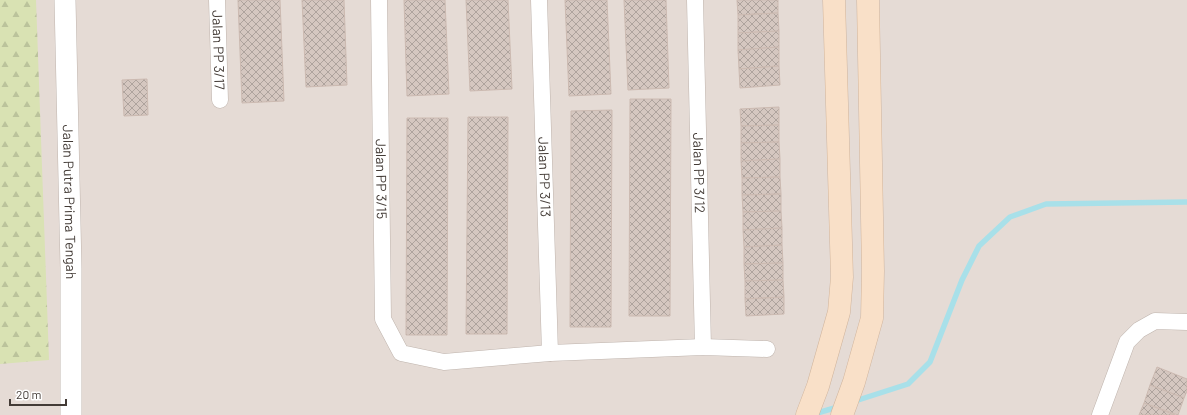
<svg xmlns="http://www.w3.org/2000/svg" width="1187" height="415" font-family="Barlow,sans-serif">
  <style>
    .residential { fill: #e5dbd5 }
    .forest { fill: url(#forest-firs) }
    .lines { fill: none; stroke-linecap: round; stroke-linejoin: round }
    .stream { stroke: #a8e0e9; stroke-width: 5.5 }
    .building { fill: url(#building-cross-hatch); stroke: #ccbab1 }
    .minor-casing { stroke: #bfb4ad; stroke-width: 17 }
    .tertiary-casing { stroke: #bfb4ad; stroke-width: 22 }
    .secondary-casing { stroke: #d0b49c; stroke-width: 23 }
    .minor { stroke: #fff; stroke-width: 16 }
    .tertiary { stroke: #fff; stroke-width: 21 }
    .secondary { stroke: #f9e0c8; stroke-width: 22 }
    .labels { text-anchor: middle; stroke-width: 3; stroke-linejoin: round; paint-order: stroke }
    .street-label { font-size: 14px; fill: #433b36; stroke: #fff }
  </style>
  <defs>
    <pattern id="forest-firs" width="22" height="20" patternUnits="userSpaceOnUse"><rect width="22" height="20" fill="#d9e2b3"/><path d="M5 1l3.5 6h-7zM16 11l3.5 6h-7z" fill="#bbc39b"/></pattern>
    <pattern id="building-cross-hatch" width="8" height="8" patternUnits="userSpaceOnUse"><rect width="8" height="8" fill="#d5c7c0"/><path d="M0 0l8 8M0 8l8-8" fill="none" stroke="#aea39d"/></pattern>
  </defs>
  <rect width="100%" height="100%" fill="#f1ebe6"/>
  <rect class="residential" x="0" y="0" width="1187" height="415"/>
  <path class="forest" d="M 0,0 L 36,0 L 49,360 L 0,364 Z"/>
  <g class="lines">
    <g class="stream">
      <path d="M 852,402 L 908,384 L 930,362 L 962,280 L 979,246 L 1010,217 L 1046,204 L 1187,202"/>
      <path d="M 814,414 L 838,407"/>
    </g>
  </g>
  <g class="building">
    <path d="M 238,0 L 280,0 L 284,101 L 242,103 Z"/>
    <path d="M 302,0 L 344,0 L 347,85 L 306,87 Z"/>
    <path d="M 404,0 L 445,0 L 449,94 L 407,96 Z"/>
    <path d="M 466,0 L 508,0 L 512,89 L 470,91 Z"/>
    <path d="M 565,0 L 607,0 L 611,94 L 569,96 Z"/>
    <path d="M 624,0 L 666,0 L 669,88 L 628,90 Z"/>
    <path d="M 737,0 L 778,0 L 778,13 L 738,15 Z"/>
    <path d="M 778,13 L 779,31 L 738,33 L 738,15 Z"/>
    <path d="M 779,31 L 779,47 L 738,50 L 738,33 Z"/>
    <path d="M 779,47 L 779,66 L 739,69 L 738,50 Z"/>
    <path d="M 779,66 L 780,85 L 740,88 L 739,69 Z"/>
    <path d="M 147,79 L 148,115 L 124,116 L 122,80 Z"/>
    <path d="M 630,99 L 671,99 L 670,316 L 629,316 Z"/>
    <path d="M 779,107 L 779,125 L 741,126 L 740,109 Z"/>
    <path d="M 612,110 L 611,327 L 570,327 L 571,111 Z"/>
    <path d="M 468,117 L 508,117 L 507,334 L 466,334 Z"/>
    <path d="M 407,118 L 448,118 L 447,335 L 406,335 Z"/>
    <path d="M 779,125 L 779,142 L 741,143 L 741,126 Z"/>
    <path d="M 779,142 L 780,159 L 741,161 L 741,143 Z"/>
    <path d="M 780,159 L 780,177 L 742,178 L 741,161 Z"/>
    <path d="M 780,177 L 781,194 L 742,195 L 742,178 Z"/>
    <path d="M 781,194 L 781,211 L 743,212 L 742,195 Z"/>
    <path d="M 781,211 L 782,228 L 743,230 L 743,212 Z"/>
    <path d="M 782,228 L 782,245 L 744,247 L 743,230 Z"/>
    <path d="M 782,245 L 783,263 L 744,264 L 744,247 Z"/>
    <path d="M 783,263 L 783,280 L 745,281 L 744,264 Z"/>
    <path d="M 783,280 L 784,297 L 745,299 L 745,281 Z"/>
    <path d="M 784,297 L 784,314 L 746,316 L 745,299 Z"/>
    <path d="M 1157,367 L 1187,379 L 1187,391 L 1184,398 L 1150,385 Z"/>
    <path d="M 1150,385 L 1184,398 L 1178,415 L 1144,403 Z"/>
    <path d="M 1144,403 L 1175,415 L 1139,415 Z"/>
  </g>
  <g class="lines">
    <defs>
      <g id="minor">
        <path id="s1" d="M 217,0 L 220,100"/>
        <path id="s2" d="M 379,0 L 383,319 L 401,353 L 444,362 L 550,353 L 703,347 L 767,349"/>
        <path id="s3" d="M 539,0 L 550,353"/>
        <path id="s4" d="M 695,0 L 703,347"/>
        <path d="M 1100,415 L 1127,342 L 1139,330 L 1155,321 L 1187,322"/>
      </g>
      <g id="tertiary">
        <path id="s5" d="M 65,0 L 71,268 L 71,415"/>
      </g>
      <g id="secondary">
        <path d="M 807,415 L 818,386 L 839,312 L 842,277 L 834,0"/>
        <path d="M 842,415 L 854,382 L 872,318 L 873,271 L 868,0"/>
      </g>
    </defs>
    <use href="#minor" class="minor-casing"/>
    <use href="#tertiary" class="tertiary-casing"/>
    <use href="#secondary" class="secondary-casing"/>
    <use href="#minor" class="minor"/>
    <use href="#tertiary" class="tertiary"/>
    <use href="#secondary" class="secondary"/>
  </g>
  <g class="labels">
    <g class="street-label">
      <text dy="5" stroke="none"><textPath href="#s1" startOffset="50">Jalan PP 3/17</textPath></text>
      <text dy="5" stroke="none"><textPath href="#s4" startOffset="173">Jalan PP 3/12</textPath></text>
      <text dy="5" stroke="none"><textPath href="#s3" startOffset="177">Jalan PP 3/13</textPath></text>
      <text dy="5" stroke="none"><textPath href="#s2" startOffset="179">Jalan PP 3/15</textPath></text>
      <text dy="5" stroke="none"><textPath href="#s5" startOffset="202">Jalan Putra Prima Tengah</textPath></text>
    </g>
  </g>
  <path d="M10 399v6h56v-6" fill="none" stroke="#433b36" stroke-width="2"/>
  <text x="16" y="399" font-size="12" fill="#433b36" stroke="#ffffff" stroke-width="3" paint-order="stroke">20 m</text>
</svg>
